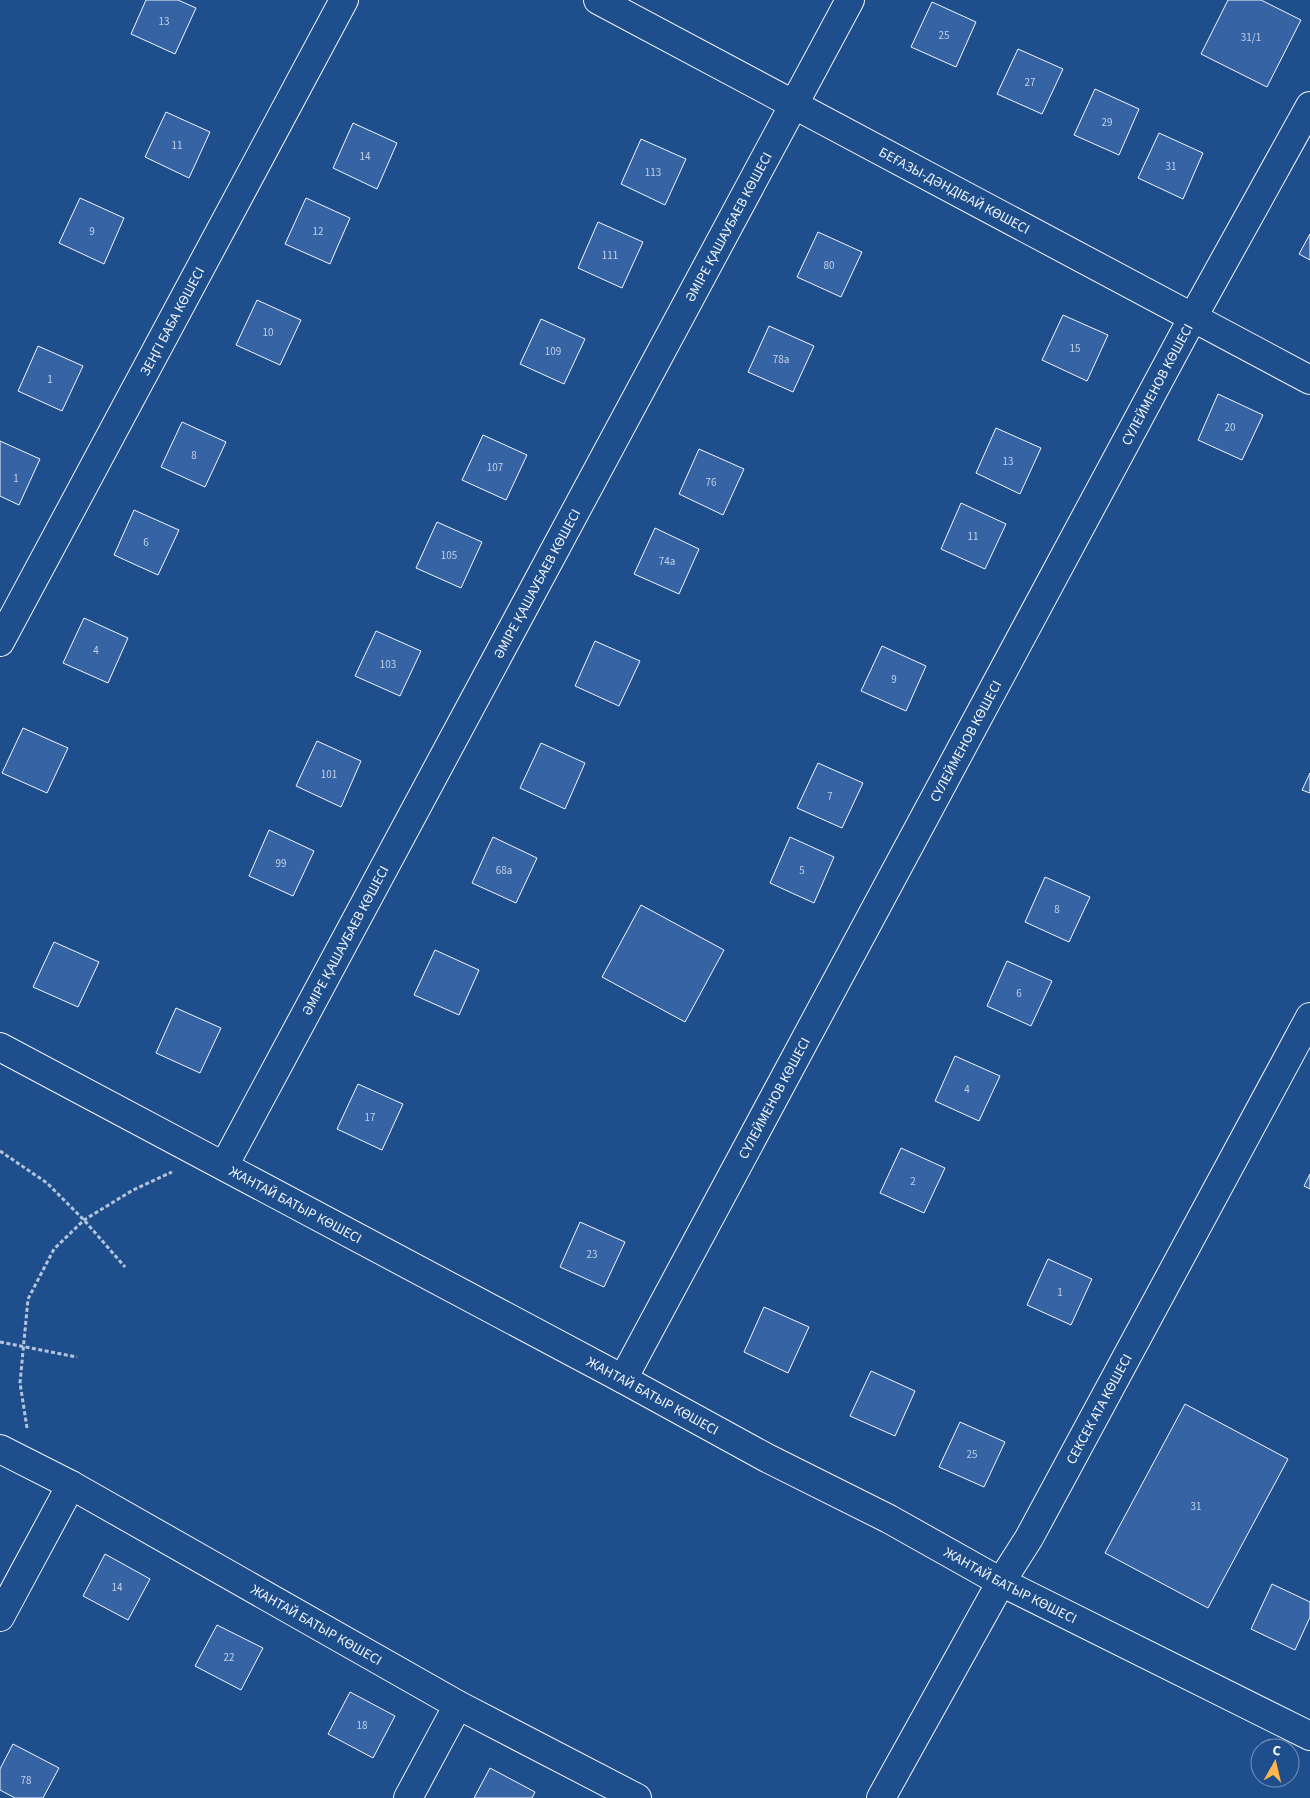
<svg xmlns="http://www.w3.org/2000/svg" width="1310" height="1798" font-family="'Source Sans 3',sans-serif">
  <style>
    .building { fill: #3563a3; stroke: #f2f6ff }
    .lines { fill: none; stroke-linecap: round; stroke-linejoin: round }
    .street-casing { stroke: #f2f6ff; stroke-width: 30 }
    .path { stroke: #b3c4dc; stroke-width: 3; stroke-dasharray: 4 2.5; stroke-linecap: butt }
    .street { stroke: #1f4e8c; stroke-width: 28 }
    .labels { text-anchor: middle; stroke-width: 4; stroke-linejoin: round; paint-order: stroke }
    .number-label { font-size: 11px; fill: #c3d1e8 }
    .street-label { font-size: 14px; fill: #f2f6ff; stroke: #1f4e8c }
  </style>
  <rect width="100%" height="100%" fill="#1f4e8c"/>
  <g class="building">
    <path d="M 146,0 L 178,0 L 196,8 L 175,54 L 131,34 Z"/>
    <path d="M 1228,0 L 1261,0 L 1301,20 L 1267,87 L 1201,54 Z"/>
    <path d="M 932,2 L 976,22 L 956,67 L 911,47 Z"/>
    <path d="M 1018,49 L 1063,69 L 1042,114 L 997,94 Z"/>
    <path d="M 1095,89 L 1139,109 L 1119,155 L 1074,135 Z"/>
    <path d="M 166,112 L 210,132 L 189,178 L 145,157 Z"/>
    <path d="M 353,123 L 397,143 L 377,189 L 333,168 Z"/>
    <path d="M 1159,133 L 1203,153 L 1183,199 L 1138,178 Z"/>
    <path d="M 641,139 L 686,159 L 665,205 L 621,184 Z"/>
    <path d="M 80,198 L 124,218 L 104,264 L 59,243 Z"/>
    <path d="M 306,198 L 350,218 L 330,264 L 285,244 Z"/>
    <path d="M 598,222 L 643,242 L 622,288 L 578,268 Z"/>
    <path d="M 818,232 L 862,252 L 841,297 L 797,277 Z"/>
    <path d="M 1310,234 L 1310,260 L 1299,254 Z"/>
    <path d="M 257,300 L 301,320 L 280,365 L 236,345 Z"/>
    <path d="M 1063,315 L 1108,335 L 1087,381 L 1042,360 Z"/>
    <path d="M 541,319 L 585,339 L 564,384 L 520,364 Z"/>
    <path d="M 769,326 L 814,346 L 793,392 L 748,372 Z"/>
    <path d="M 38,346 L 83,366 L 62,411 L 18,391 Z"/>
    <path d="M 1218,394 L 1263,415 L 1242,460 L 1198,440 Z"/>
    <path d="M 182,422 L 226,442 L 205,487 L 161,467 Z"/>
    <path d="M 996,428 L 1041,448 L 1020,494 L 976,473 Z"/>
    <path d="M 483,435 L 527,455 L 506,500 L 462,480 Z"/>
    <path d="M 0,441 L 40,459 L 19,505 L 0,496 Z"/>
    <path d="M 699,449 L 744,469 L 723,515 L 679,494 Z"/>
    <path d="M 961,503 L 1006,524 L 985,569 L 941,549 Z"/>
    <path d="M 134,510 L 179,530 L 158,575 L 114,555 Z"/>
    <path d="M 437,522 L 482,542 L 461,588 L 416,568 Z"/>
    <path d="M 655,528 L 699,549 L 679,594 L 634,574 Z"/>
    <path d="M 84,618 L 128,638 L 108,683 L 63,663 Z"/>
    <path d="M 376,631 L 421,651 L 400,696 L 355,676 Z"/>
    <path d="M 595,641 L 640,661 L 619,706 L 575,686 Z"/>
    <path d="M 882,646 L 926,666 L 906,711 L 861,691 Z"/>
    <path d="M 23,728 L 68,748 L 47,793 L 2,773 Z"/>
    <path d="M 317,741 L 361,761 L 341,807 L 296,786 Z"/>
    <path d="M 541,743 L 585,763 L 565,809 L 520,788 Z"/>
    <path d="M 818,763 L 863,783 L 842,828 L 797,808 Z"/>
    <path d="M 1310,773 L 1310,793 L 1302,790 Z"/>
    <path d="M 269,830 L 314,851 L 293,896 L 249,876 Z"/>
    <path d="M 493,837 L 537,858 L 516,903 L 472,883 Z"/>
    <path d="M 790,837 L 834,857 L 814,903 L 770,883 Z"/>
    <path d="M 1045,877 L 1090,897 L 1069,942 L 1025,922 Z"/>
    <path d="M 641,905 L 724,950 L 685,1022 L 602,977 Z"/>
    <path d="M 54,942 L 99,962 L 78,1007 L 33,987 Z"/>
    <path d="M 435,950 L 479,970 L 459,1015 L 414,995 Z"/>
    <path d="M 1007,961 L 1052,981 L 1031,1026 L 987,1006 Z"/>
    <path d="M 176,1008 L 221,1028 L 200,1073 L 156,1053 Z"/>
    <path d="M 955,1056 L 1000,1076 L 979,1121 L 935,1101 Z"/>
    <path d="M 358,1084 L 403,1104 L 382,1150 L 337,1129 Z"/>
    <path d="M 901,1148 L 945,1168 L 924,1213 L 880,1193 Z"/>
    <path d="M 1310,1174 L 1310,1189 L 1304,1186 Z"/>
    <path d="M 580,1222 L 625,1242 L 604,1287 L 560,1267 Z"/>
    <path d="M 1048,1259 L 1092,1279 L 1071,1325 L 1027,1305 Z"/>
    <path d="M 764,1307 L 809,1327 L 788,1373 L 744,1352 Z"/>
    <path d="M 871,1371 L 915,1391 L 895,1436 L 850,1416 Z"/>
    <path d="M 1185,1404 L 1288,1459 L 1208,1608 L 1105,1553 Z"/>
    <path d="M 960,1422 L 1005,1442 L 984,1487 L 939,1467 Z"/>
    <path d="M 105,1554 L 150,1579 L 128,1620 L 83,1596 Z"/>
    <path d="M 1272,1584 L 1310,1602 L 1310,1617 L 1295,1650 L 1251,1629 Z"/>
    <path d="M 217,1625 L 263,1648 L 241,1690 L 195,1666 Z"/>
    <path d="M 350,1692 L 395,1716 L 373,1758 L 328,1734 Z"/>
    <path d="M 13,1744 L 59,1768 L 43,1798 L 15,1798 L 0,1790 L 0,1769 Z"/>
    <path d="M 490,1768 L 535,1792 L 532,1798 L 474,1798 Z"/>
  </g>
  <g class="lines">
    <defs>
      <g id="street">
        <path id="s1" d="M 598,0 L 1310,380"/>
        <path id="s2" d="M 0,642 L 344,0"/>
        <path id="s3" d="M 0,1047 L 623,1379 L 767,1458 L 889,1519 L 1001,1582 L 1310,1736"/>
        <path id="s4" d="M 224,1166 L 850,0"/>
        <path id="s5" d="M 623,1379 L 1193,317 L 1310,106"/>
        <path id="s6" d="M 0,1449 L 71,1485 L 458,1705 L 637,1798"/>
        <path d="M 0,1617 L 71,1485"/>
        <path d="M 408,1798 L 458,1705"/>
        <path id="s7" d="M 881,1798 L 1001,1582 L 1029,1538 L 1310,1017"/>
      </g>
    </defs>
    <use href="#street" class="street-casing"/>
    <g class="path">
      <path d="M 0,1151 L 47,1183 L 84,1220 L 125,1267"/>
      <path d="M 0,1342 L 77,1357"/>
      <path d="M 27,1428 L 20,1383 L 28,1299 L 54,1249 L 84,1220 L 133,1190 L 172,1172"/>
    </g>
    <use href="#street" class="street"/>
  </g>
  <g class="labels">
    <g class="number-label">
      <text x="164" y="25">13</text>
      <text x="944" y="39">25</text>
      <text x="1251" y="41">31/1</text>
      <text x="1030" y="86">27</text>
      <text x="1107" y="126">29</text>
      <text x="177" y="149">11</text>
      <text x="365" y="160">14</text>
      <text x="1171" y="170">31</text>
      <text x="653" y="176">113</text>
      <text x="92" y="235">9</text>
      <text x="318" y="235">12</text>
      <text x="610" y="259">111</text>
      <text x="829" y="269">80</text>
      <text x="268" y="336">10</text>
      <text x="1075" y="352">15</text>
      <text x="553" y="355">109</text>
      <text x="781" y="363">78а</text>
      <text x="50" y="383">1</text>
      <text x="1230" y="431">20</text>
      <text x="194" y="459">8</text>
      <text x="1008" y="465">13</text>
      <text x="495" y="471">107</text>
      <text x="16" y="482">1</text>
      <text x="711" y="486">76</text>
      <text x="973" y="540">11</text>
      <text x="146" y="546">6</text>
      <text x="449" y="559">105</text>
      <text x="667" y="565">74а</text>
      <text x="96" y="654">4</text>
      <text x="388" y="668">103</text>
      <text x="894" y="683">9</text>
      <text x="329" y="778">101</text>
      <text x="830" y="800">7</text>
      <text x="281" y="867">99</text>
      <text x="504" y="874">68а</text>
      <text x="802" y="874">5</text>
      <text x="1057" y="913">8</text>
      <text x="1019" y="997">6</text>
      <text x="967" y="1093">4</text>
      <text x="370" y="1121">17</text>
      <text x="913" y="1185">2</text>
      <text x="592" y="1258">23</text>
      <text x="1060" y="1296">1</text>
      <text x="972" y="1458">25</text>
      <text x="1196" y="1510">31</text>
      <text x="117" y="1591">14</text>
      <text x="229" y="1661">22</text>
      <text x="362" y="1729">18</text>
      <text x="26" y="1784">78</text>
    </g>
    <g class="street-label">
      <text dy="5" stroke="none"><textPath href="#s1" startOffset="404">БЕҒАЗЫ-ДӘНДІБАЙ КӨШЕСІ</textPath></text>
      <text dy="5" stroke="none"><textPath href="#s4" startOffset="1066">ӘМІРЕ ҚАШАУБАЕВ КӨШЕСІ</textPath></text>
      <text dy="5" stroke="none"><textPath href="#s2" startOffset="364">ЗЕҢГІ БАБА КӨШЕСІ</textPath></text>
      <text dy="5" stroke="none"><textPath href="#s5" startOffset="1129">СҮЛЕЙМЕНОВ КӨШЕСІ</textPath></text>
      <text dy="5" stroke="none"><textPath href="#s4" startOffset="661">ӘМІРЕ ҚАШАУБАЕВ КӨШЕСІ</textPath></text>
      <text dy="5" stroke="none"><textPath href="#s5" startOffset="724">СҮЛЕЙМЕНОВ КӨШЕСІ</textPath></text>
      <text dy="5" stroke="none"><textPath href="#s4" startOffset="256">ӘМІРЕ ҚАШАУБАЕВ КӨШЕСІ</textPath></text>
      <text dy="5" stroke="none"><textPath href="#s5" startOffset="319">СҮЛЕЙМЕНОВ КӨШЕСІ</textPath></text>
      <text dy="5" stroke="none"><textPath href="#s3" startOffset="335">ЖАНТАЙ БАТЫР КӨШЕСІ</textPath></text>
      <text dy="5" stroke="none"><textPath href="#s3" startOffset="740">ЖАНТАЙ БАТЫР КӨШЕСІ</textPath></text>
      <text dy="5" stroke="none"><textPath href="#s7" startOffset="446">СЕКСЕК АТА КӨШЕСІ</textPath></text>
      <text dy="5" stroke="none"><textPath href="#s3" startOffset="1145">ЖАНТАЙ БАТЫР КӨШЕСІ</textPath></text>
      <text dy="5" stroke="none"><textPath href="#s6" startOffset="362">ЖАНТАЙ БАТЫР КӨШЕСІ</textPath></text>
    </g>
  </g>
  <g transform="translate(1275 1763) rotate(8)"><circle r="24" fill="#1f4e8c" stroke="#7391ba"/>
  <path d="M0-4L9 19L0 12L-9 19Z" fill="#ffb74d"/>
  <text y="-8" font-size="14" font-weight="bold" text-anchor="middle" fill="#f2f6ff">С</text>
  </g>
</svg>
